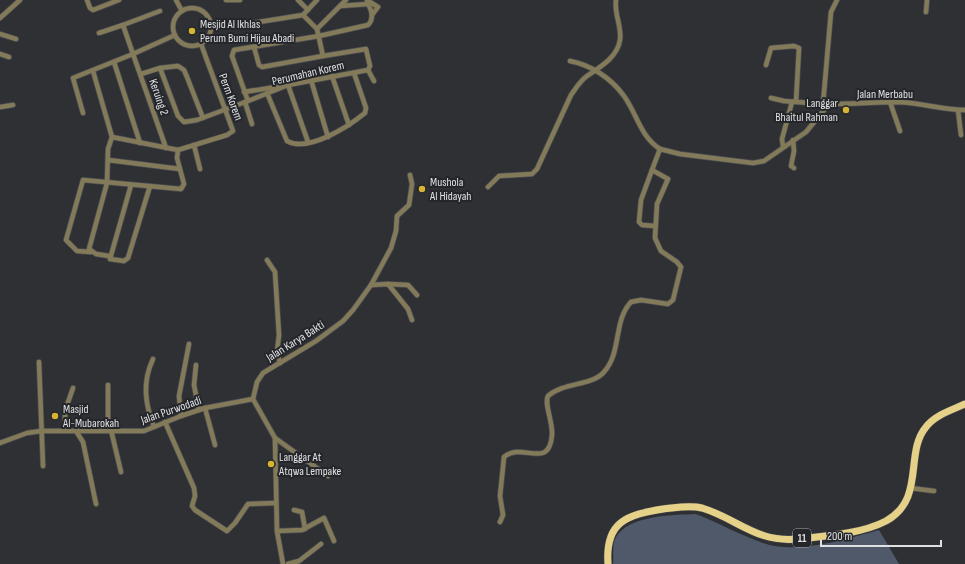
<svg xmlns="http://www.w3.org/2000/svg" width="965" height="564" font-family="'Sofia Sans Condensed',sans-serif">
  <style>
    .green { fill: #4f596a }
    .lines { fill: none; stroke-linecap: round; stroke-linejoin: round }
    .minor-casing { stroke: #4a4c50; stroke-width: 6 }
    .trunk-casing { stroke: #4a4c50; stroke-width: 8 }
    .minor { stroke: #837a5a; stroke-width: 4.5 }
    .trunk { stroke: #e6d188; stroke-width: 7 }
    .poi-dot { fill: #d7b534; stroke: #24262a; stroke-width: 1.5 }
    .labels { text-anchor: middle; stroke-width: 4; stroke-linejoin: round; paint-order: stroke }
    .shield { fill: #24262a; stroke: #a7a8ac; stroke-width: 1 }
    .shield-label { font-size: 11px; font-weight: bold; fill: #dfe0e3 }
    .poi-label { font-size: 12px; fill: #dfe0e3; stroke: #24262a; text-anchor: start }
    .street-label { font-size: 12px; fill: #dfe0e3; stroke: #24262a }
  </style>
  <rect width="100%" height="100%" fill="#2e3034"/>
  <path class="green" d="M 696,514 C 719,523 740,535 763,543 C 796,555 846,539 879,530 L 899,564 L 613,564 C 614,557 612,545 615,539 C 627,515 672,515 696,514 Z"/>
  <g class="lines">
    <defs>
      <g id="minor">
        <path d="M 87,0 L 90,8 L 93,10 L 119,0"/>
        <path d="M 176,0 L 182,11"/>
        <path d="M 226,0 L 240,0"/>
        <path d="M 298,0 L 308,10"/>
        <path d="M 367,0 L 378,7 L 372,15"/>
        <path d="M 340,6 L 368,4"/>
        <circle cx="192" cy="27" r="19"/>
        <path d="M 160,11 L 123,25 L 133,54 L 175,35"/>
        <path d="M 926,12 L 927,0"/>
        <path d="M 0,18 L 20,0"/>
        <path d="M 212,27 L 246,24 L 303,15 L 317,0"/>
        <path d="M 317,29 L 346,0"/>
        <path d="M 99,33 L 123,25"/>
        <path d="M 0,34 L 16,39"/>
        <path d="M 254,47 L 259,65 L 262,67 L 323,56 L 317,29 L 303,15"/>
        <path d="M 0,54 L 9,57"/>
        <path d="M 570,61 C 591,65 611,78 624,96 C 637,114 640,136 660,149"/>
        <path d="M 114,62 L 140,143"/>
        <path d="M 766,65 L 771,48 L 794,46 L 799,48 L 796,102"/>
        <path d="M 160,68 L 178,116 L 184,122 L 197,120 L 248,101 L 232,56 L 234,50 L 319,36 L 368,25 C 374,19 372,11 368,4"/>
        <path d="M 368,70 L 374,81"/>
        <path d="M 93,71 L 112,137 L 108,149 L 107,183 L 89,249 L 96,254 L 109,256"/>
        <path d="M 141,74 L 160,68 L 178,66 L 184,70 L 187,77 L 203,118"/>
        <path d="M 332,76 L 349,125"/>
        <path d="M 311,80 L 328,137"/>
        <path d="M 288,85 L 308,142"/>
        <path d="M 244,92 L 282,86"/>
        <path d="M 267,93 L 287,141 C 308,153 349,126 365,113 L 366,108 L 354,73"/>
        <path d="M 771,98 L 784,101 L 823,104"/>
        <path d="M 248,101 L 288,85 L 368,70 L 370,66 L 366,49 L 323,56"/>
        <path d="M 245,102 L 252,124"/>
        <path d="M 890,102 L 900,131"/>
        <path d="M 829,104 C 853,104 877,102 900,102 C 922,103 943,110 965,110"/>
        <path d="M 0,107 L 13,105"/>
        <path d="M 958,110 L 961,135"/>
        <path d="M 83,113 L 73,78 L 133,54 L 166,148"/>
        <path d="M 112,137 L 178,150"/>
        <path d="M 793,140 L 794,151 L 791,166 L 794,168"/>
        <path d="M 194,145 L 200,169"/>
        <path d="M 783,146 L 782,139 L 792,102"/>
        <path d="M 108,160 L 180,169"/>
        <path d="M 652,170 L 641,200 L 639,222 L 642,225 L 655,226"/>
        <path d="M 131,185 L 110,259 L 124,261 L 128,258 L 150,186"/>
        <path d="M 488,187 L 499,176 L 532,174 L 537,169 L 571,95 C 576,88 580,81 587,76 C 600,67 617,58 620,40 C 622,27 614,14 616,0"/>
        <path d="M 91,252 L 77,251 L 66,240 L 83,180 L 181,189 L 184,184 L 177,158 L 178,150 L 227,135 L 233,131 L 201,44"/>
        <path d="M 267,260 L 275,272 L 279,335 L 277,352 L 280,363"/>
        <path d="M 388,284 L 408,285 L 417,295"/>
        <path d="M 371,285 L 388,284 L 408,309 L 412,320"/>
        <path d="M 153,359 C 142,382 145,404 154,427"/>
        <path d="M 39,362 L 43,466"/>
        <path d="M 196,365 L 194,385 L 199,410"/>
        <path d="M 108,385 L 108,430"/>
        <path d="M 205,408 L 215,445"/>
        <path d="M 181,416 L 179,396 L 189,344"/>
        <path d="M 165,422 L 194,488 L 195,496 L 192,506 L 195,510 L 227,531 L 235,523 L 248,504 L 276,503"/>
        <path d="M 111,430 L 121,472"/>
        <path d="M 65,431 L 65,411 L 73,388"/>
        <path d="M 76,431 L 83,442 L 96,504"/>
        <path d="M 275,438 L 328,476"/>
        <path d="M 0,443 L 27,433 L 41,431 L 144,431 L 181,416 L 205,408 L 253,399"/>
        <path d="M 910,488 L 934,491"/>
        <path d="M 294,510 L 302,512 L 305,529"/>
        <path d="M 500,522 L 503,515 L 500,496 L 504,457 C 522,441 549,471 552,435 C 553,422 544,404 548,396 C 564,382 592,386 604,372 C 622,352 613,321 631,302 L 641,300 L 668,304 L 673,300 L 681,267 L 677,262 L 661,251 L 655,238 L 657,204 L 668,179 L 652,170 L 660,149 L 680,154 L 753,163 L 764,161 L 806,132 L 829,104 L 823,104 L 831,12 L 837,0"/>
        <path d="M 277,531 L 302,530 L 324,518 L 334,541"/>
        <path d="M 283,564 L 277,531 L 275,438 L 253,399 L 257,382 L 263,373 L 316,341 L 343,321 L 353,310 L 371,285 L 391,248 L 396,231 L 397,216 L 409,205 L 412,184 L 410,175"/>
        <path d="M 288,564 L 299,561 L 321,544"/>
      </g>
      <path id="trunk" d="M 608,564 C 605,522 626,515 663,509 C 675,508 689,505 702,508 C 738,519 756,543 798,539 C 826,536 861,534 886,521 C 926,499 904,453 926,427 C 935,415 952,410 965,404"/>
    </defs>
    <use href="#minor" class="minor-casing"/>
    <use href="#trunk" class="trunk-casing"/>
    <use href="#minor" class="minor"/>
    <use href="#trunk" class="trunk"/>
  </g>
  <g class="poi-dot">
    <circle cx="192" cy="31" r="4"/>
    <circle cx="846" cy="110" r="4"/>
    <circle cx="422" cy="189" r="4"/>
    <circle cx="55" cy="416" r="4"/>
    <circle cx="271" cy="464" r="4"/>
  </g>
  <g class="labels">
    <rect class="shield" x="793" y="529" width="18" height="18" rx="3"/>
    <g class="shield-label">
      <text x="802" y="542">11</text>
    </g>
    <g class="poi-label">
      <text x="200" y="28">Mesjid Al Ikhlas<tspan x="200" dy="14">Perum Bumi Hijau Abadi</tspan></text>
      <text x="838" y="107" text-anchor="end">Langgar<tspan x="838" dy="14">Bhaitul Rahman</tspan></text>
      <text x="430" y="186">Mushola<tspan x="430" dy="14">Al Hidayah</tspan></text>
      <text x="63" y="413">Masjid<tspan x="63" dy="14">Al-Mubarokah</tspan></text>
      <text x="279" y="461">Langgar At<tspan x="279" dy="14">Atqwa Lempake</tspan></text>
    </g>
    <g class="street-label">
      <text transform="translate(308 73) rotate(-13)" y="4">Perumahan Korem</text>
      <text x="885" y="98">Jalan Merbabu</text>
      <text transform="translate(159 97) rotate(71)" y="4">Keruing 2</text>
      <text transform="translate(231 97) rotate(70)" y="4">Perm Korem</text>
      <text transform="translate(295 341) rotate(-32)" y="4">Jalan Karya Bakti</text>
      <text transform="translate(171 410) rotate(-19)" y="4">Jalan Purwodadi</text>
    </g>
  </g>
  <path d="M821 540v6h120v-6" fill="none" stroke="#dfe0e3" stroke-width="2"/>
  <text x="827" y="540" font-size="12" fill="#dfe0e3" stroke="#24262a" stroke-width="3" paint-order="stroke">200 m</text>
</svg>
